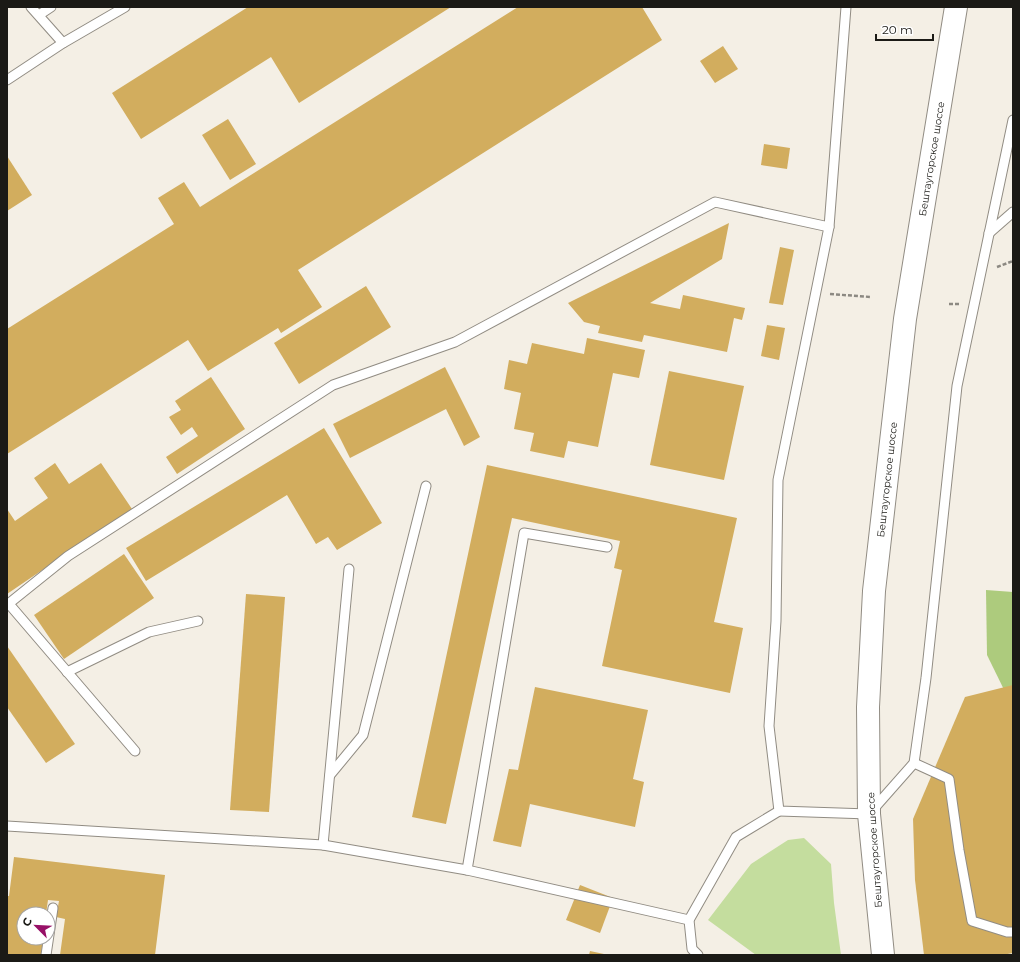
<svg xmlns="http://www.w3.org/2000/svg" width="1020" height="962" font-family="Montserrat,sans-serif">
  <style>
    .green { fill: #c4dd9e }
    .forest { fill: #adcb7d }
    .building { fill: #d2ad5e }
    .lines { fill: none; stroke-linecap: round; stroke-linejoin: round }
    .service-casing { stroke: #918c83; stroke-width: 11 }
    .secondary-casing { stroke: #918c83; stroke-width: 24 }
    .path { stroke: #8c8982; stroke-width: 2.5; stroke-dasharray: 4 2; stroke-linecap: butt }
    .service { stroke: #fff; stroke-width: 9 }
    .secondary { stroke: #fff; stroke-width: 22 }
    .labels { text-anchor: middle; stroke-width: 3; stroke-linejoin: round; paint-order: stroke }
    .street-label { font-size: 10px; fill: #1b1a16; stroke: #fff }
  </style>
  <rect width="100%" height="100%" fill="#f4efe5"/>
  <path class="green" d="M 804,838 L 831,864 L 834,903 L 841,955 L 756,955 L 708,920 L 751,864 L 788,840 Z"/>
  <path class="forest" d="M 986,590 L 1013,592 L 1013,708 L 987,655 Z"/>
  <g class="building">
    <path d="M 248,7 L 451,7 L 299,103 L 271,57 L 141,139 L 112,93 Z"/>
    <path d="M 518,7 L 642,7 L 662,40 L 298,270 L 322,307 L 281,333 L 278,328 L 208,371 L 188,340 L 7,454 L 7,329 L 174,224 L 158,198 L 184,182 L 200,207 Z"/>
    <path d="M 723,46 L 738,69 L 715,83 L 700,61 Z"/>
    <path d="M 228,119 L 256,164 L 230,180 L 202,135 Z"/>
    <path d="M 764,144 L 790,148 L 787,169 L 761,165 Z"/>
    <path d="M 7,156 L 32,195 L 7,211 Z"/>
    <path d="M 729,223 L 722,259 L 650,303 L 680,309 L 683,295 L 745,308 L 742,320 L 734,318 L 727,352 L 644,335 L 642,342 L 598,333 L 600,326 L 584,322 L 568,303 Z"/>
    <path d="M 780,247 L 794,250 L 783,305 L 769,303 Z"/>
    <path d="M 366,286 L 391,327 L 299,384 L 274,343 Z"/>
    <path d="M 767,325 L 785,328 L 779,360 L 761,356 Z"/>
    <path d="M 587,338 L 645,350 L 639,378 L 613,373 L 598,447 L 568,441 L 564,458 L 530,451 L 534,433 L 514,429 L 521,393 L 504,389 L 509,360 L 527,364 L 532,343 L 584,354 Z"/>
    <path d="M 445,367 L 480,437 L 464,446 L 446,409 L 350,458 L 333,424 Z"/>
    <path d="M 669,371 L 744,386 L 724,480 L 650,465 Z"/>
    <path d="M 211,377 L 245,429 L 177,474 L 166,457 L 198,436 L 192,427 L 181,435 L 169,417 L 181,410 L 175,401 Z"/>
    <path d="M 324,428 L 382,523 L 337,550 L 328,537 L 316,544 L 287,495 L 146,581 L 126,548 Z"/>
    <path d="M 55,463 L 69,484 L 101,463 L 132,509 L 7,594 L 7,509 L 15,521 L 48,498 L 34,478 Z"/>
    <path d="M 487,465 L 737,518 L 714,622 L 743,628 L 730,693 L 602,666 L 622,570 L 614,568 L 620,541 L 512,518 L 446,824 L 412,817 Z"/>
    <path d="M 124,554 L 154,598 L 64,659 L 34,615 Z"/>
    <path d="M 246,594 L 285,597 L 269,812 L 230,810 Z"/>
    <path d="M 7,646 L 75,744 L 46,763 L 7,707 Z"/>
    <path d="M 1013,685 L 1013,953 L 1002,955 L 924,955 L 915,880 L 913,819 L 965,697 Z"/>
    <path d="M 535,687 L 648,710 L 633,779 L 644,782 L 635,827 L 530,804 L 521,847 L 493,841 L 509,769 L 518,770 Z"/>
    <path d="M 14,857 L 165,875 L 155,955 L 60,955 L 65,919 L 56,917 L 59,901 L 48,900 L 46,914 L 24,914 L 24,938 L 43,938 L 41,955 L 7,955 L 7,896 L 9,896 Z"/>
    <path d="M 580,885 L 613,898 L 600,933 L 566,920 Z"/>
    <path d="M 590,951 L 604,954 L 604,955 L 589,955 Z"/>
  </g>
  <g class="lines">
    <defs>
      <g id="service">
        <path d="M 31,7 L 63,43"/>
        <path d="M 846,7 L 829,227 L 778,480 L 776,621 L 769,726 L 779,811 L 869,814 L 914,763 L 926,678 L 957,386 L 1013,120"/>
        <path d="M 39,15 L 51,7"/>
        <path d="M 7,80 L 63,43 L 125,7"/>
        <path d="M 989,233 L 1013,212"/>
        <path d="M 9,604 L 135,751"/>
        <path d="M 7,605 L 68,556 L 333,385 L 455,342 L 715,202 L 829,227"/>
        <path d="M 67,672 L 149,632 L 198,621"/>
        <path d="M 914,763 L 949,779 L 959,850 L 972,921 L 1007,932 L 1013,932"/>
        <path d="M 330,775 L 363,735 L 426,486"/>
        <path d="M 7,826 L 323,845 L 467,870 L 689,920"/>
        <path d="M 323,845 L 349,569"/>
        <path d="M 467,870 L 524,533 L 607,547"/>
        <path d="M 46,955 L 53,908"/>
        <path d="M 698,955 L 692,949 L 689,920 L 736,837 L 779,811"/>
      </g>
      <g id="secondary">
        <path id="s1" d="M 883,955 L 869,814 L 868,707 L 874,591 L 905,319 L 956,7"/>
      </g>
    </defs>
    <use href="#service" class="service-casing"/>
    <use href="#secondary" class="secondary-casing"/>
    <g class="path">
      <path d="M 997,267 L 1013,261"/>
      <path d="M 830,294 L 871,297"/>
      <path d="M 949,304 L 961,304"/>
    </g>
    <use href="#service" class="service"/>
    <use href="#secondary" class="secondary"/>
  </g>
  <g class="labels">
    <g class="street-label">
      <text dy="4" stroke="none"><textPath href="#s1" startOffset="801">Бештаугорское шоссе</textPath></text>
      <text dy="4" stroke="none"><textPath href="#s1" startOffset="477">Бештаугорское шоссе</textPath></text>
      <text transform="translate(874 850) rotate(-94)" y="4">Бештаугорское шоссе</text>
    </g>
  </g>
  <rect width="1020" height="962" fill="none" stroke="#1b1a16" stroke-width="16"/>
  <g transform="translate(36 926) rotate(294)"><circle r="19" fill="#ffffff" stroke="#a4a3a2"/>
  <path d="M0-3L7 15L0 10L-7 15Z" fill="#971067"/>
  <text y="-6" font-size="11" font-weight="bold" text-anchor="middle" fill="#1b1a16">С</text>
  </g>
  <path d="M876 34v6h57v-6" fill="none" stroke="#1b1a16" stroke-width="2"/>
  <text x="882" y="34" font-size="12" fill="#1b1a16" stroke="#ffffff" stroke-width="3" paint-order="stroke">20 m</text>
</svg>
